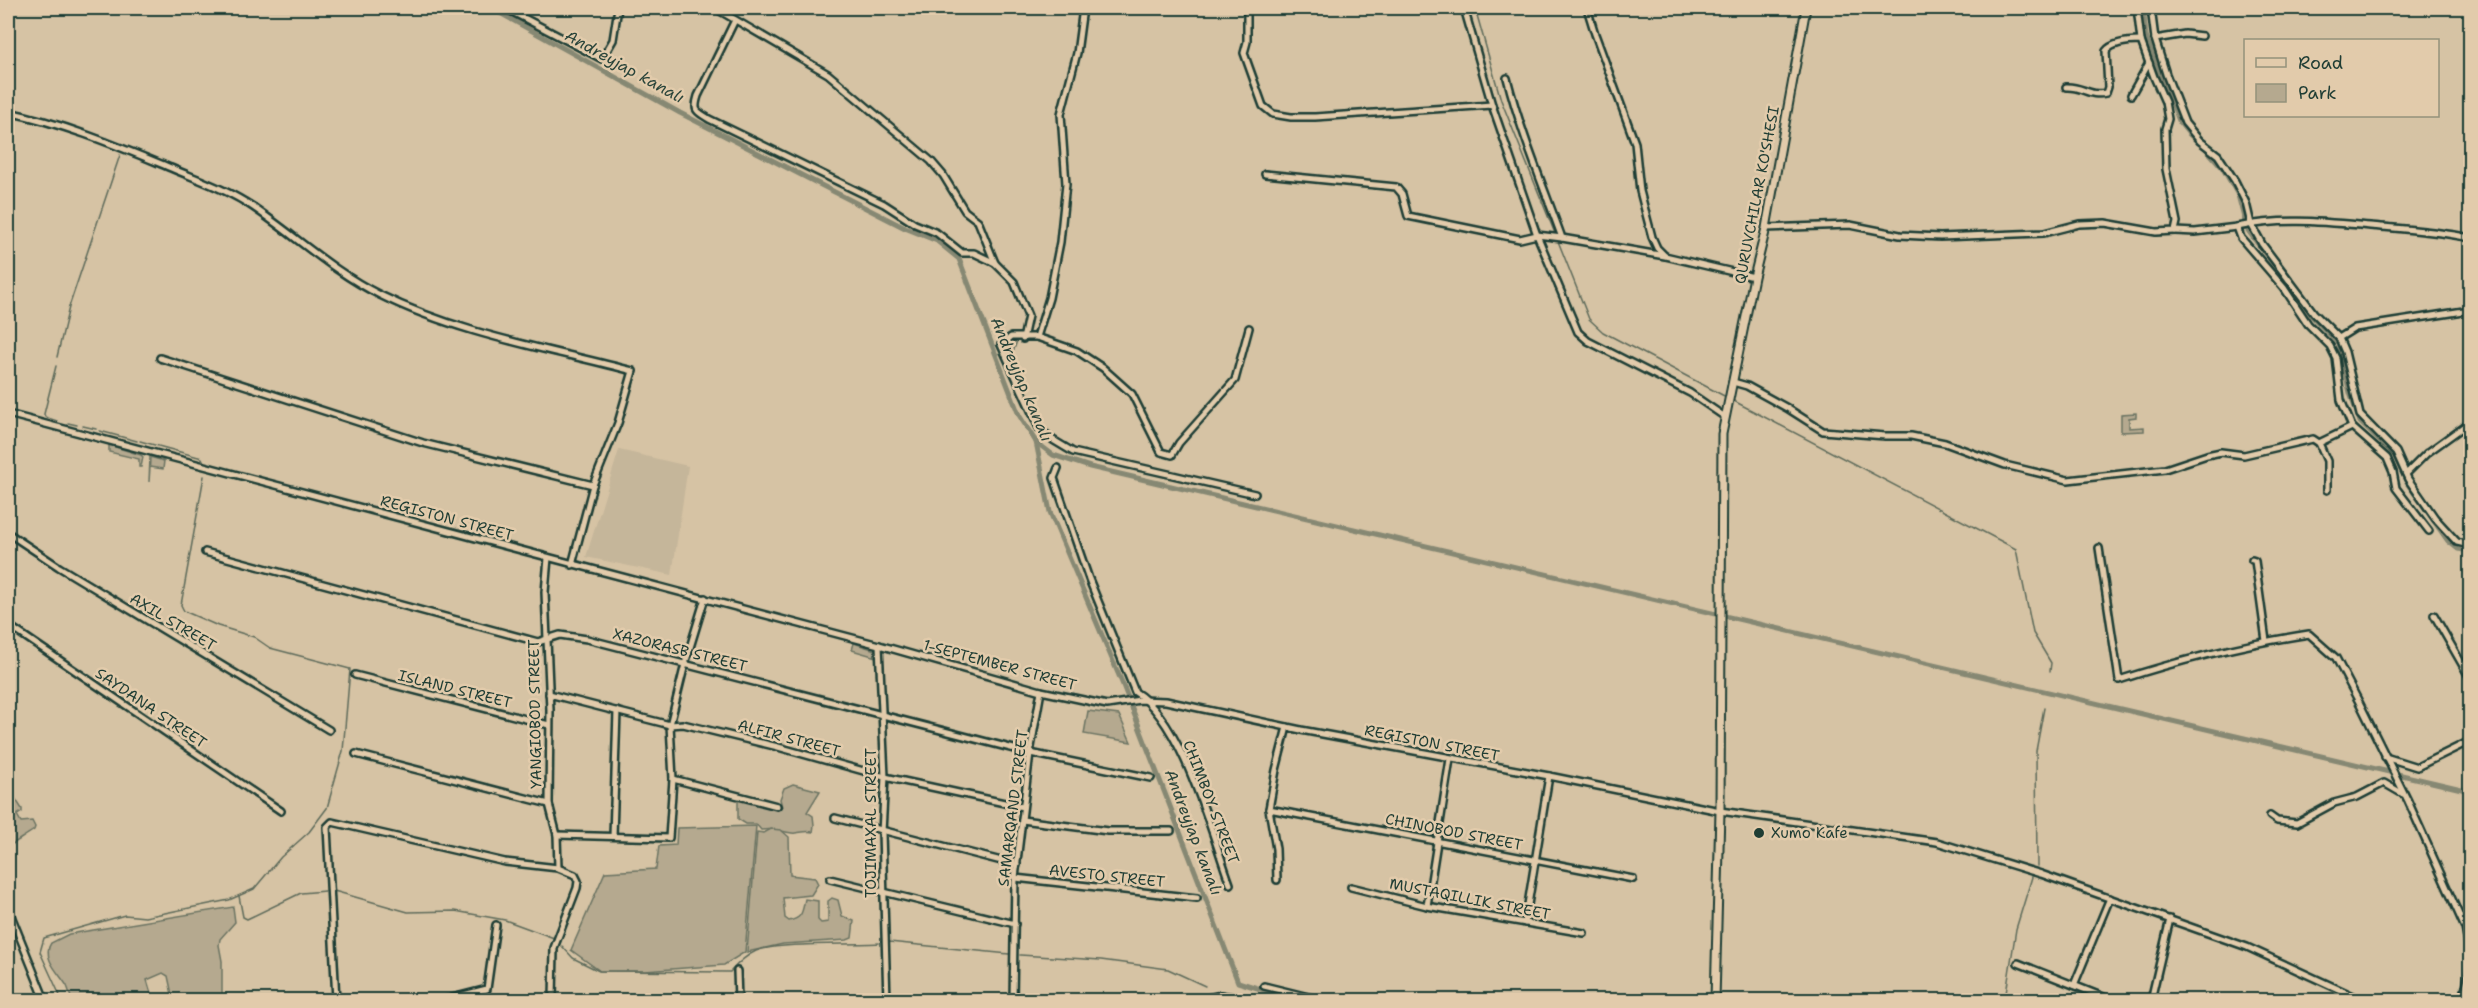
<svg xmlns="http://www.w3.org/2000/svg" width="2478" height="1008" font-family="'Shantell Sans',sans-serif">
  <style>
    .built { fill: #c5b69a }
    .green { fill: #b5a98f; stroke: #6a7362; stroke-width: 1.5 }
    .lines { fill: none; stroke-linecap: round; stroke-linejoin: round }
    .stream { stroke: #5d6a5a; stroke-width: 1.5 }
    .canal { stroke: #868873; stroke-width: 5 }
    .minor-casing { stroke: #1f3d34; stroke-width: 10 }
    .major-casing { stroke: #1f3d34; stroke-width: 11 }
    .minor { stroke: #e2cbab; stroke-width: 5 }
    .major { stroke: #e2cbab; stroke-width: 7 }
    .poi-dot { fill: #1f3d34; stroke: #e2cbab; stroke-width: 2 }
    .labels { text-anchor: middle; stroke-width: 5; stroke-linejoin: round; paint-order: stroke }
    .street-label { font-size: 15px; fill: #1f3d34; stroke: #e2cbab }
    .poi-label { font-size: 15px; fill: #1f3d34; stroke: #e2cbab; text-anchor: start }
    .water-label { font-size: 16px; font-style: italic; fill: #29443a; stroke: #e2cbab }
  </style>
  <rect width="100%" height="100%" fill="#d6c3a4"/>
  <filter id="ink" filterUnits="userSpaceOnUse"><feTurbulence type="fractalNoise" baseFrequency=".0167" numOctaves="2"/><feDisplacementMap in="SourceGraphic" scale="12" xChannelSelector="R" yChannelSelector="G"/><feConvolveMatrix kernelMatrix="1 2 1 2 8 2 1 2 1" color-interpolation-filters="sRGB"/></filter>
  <g filter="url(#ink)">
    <path class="built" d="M 619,450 L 688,466 L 672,575 L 586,557 Z"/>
    <g class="green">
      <path d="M 998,335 L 1017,341 L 1010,361 Z"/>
      <path d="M 2136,413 L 2136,417 L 2129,418 L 2129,428 L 2144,427 L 2144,431 L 2121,432 L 2121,414 Z"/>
      <path d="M 109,445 L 141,455 L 143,457 L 141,467 L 139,467 L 139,459 L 109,452 Z"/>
      <path d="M 150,457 L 164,461 L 163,469 L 150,467 L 149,482 Z"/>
      <path d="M 854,643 L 875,650 L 876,657 L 852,650 Z"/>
      <path d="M 1088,711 L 1119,715 L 1131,742 L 1084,734 Z"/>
      <path d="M 793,784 L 820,791 L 807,812 L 813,816 L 814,825 L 813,832 C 805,830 798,834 792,833 C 778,831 777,828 761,830 L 756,824 L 746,824 L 738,819 L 738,799 L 777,810 L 782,807 L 780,799 L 784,788 Z"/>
      <path d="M 11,792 L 22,809 L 22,812 L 17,815 L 21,822 L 32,821 L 35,827 L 34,830 C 25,836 17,841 8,847 L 8,793 Z"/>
      <path d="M 756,826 L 745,952 L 724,965 L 645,971 L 600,971 L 571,950 L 605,872 L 656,869 L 659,846 L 676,845 L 677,828 Z"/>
      <path d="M 771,829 L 781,830 L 789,837 L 790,875 L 815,878 L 818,884 L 811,895 L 783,898 L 785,918 L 789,921 C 803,918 802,912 805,899 L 818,901 L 818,920 L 821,923 L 828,922 L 828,901 L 832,898 L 838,900 L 842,916 L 854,921 L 852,938 L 847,940 L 783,944 L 747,952 L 757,832 L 764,833 Z"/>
      <path d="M 233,907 L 235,922 L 220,939 L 219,945 L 222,961 L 222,1000 L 170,1000 L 173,999 L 168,976 L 163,973 L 147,980 L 153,1000 L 72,1000 C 70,996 69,990 67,986 C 60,974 41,958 51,943 L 69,934 Z"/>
    </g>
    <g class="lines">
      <g class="stream">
        <path d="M 1475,8 L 1501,100 L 1556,236"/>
        <path d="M 1558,241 L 1589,319 L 1603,332 L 1728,398"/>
        <path d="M 57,357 L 69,307 L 120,155"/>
        <path d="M 56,366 L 44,414 L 45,417 L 57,421"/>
        <path d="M 1732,400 L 2016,549 L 2033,633 L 2051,663 L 2050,671"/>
        <path d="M 68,423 L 77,425"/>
        <path d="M 83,426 L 96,429"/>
        <path d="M 100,431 L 137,441"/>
        <path d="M 140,441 L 202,458 L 204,462"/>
        <path d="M 2037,866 L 2036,751 L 2044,708"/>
        <path d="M 334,891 L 408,912 L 455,911 L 505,920 L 554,938"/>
        <path d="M 239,896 L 243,917 L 247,919 L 301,893 L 325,891"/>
        <path d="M 889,942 L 1009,954"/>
        <path d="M 562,946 L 573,958 L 599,971 L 730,972 C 738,963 745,956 756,951 C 779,942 850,945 879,943"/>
        <path d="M 1020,955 L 1101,960 L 1168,969 L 1205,986"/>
        <path d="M 62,1000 L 40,952 L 44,938 L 125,915 L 145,917 L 229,900 L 254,889 L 281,857 L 309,832 L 327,808 L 343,751 L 350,669 L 270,648 L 254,637 L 218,626 L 184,611 L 181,605 L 204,476"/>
        <path d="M 2005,1000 L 2016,929 L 2032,877"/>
      </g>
      <g class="canal">
        <path d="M 491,8 L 680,113 L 905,228 L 937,241 L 959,259 L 1019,415 L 1036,442 L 1050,512 L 1123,685 L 1238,982 L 1296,1000"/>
        <path d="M 2143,8 L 2146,37 L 2180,123 L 2189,134 L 2200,144"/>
        <path d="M 2207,150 L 2222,167 L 2238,195 L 2247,229 L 2307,311 L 2338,343 L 2350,393 L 2360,422 L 2394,455 L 2407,483 L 2448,541 L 2458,549 L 2470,551"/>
        <path d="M 1036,442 L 1053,455 L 1090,467 L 2470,791"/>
      </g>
      <defs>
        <g id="minor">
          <path d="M 505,8 L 602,59 L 613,40 L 618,8"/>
          <path d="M 715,8 L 828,74 L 931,161 L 943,175 L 965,211 L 978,221 L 995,263 L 1014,282 L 1028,316 L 1023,339"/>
          <path d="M 1247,8 L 1247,42 L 1244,53 L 1263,106 L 1273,114 L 1291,117 L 1315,117 L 1492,105"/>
          <path d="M 1464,8 L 1492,105 L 1537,235 L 1578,332 L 1588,341 L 1690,393 L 1725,417"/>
          <path d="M 1587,8 L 1595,34 L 1635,143 L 1640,191 L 1652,237 L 1657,248 L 1664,255"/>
          <path d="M 2137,8 L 2141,41"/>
          <path d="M 2151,8 L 2155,39 L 2166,74 L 2185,123 L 2200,141 L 2218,155 L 2235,181 L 2246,203 L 2251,224 L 2262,244 L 2314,313 L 2339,338 L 2345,352 L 2360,415 L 2396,452 L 2408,479 L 2435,518 L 2457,542 L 2470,545"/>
          <path d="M 735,20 L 698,96 C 693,112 697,111 709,119 L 884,204 L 915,224 L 937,233 L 962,253 L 974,253 L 995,263"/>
          <path d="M 2155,39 L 2185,34 L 2202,36"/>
          <path d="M 1507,78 C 1521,133 1543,185 1562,238 L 1665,256 L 1754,277"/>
          <path d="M 2131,95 L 2149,63"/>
          <path d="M 8,112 C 65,124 117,146 171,168 C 199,180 228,190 253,207 C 297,237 332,271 380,295 C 459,334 549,349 633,371 L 618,423 L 593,485 L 572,565"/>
          <path d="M 1265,174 L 1396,187 L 1402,194 L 1408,216 L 1520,239 L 1537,235 L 1562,238"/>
          <path d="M 2237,227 C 2282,217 2325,222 2370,226 C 2404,229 2437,231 2470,238"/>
          <path d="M 1766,228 L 1850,225 L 1900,235 L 1940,237 L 2044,233 L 2079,224 L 2105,223 L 2156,232 L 2175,231 L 2177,222 L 2166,169 L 2165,129 L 2168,119 L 2165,102 L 2154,77 L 2141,41 C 2130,41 2113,42 2106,51 L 2108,87 L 2106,93 C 2090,97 2082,86 2066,87"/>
          <path d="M 2175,231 L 2195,232 L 2237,227 L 2241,238 L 2284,288 L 2308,324 L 2330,346 L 2336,358 L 2341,400 L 2352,427 L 2387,458 L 2393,472 L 2396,488 L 2429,531"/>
          <path d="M 1249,328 L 1235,380 L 1179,443 L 1172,455 L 1161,452 L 1132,394 L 1103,368 L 1077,351 L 1037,337 L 1011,337 L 1001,345 L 1039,428 L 1053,440 L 1073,452 L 1255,494"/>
          <path d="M 1037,337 L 1049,298 L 1060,242 L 1066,184 L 1061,114 L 1077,53 L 1083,8"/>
          <path d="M 2339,338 L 2355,328 L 2470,310"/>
          <path d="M 160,358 L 423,443 L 593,485"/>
          <path d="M 1733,382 L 1747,386 L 1787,408 L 1823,431 L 1885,436 L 1911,436 L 1945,443 L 2005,465 L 2068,480 L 2165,469 L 2207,455 L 2221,452 L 2244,455 L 2313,439 L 2319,443"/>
          <path d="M 8,414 L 879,645 L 1041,691 L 1107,705 L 1140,700 L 1166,701 L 1301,730 L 1549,776 L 1720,811 L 1937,842 L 2041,874 L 2247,947 L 2362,1000"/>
          <path d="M 1058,468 L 1054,478 L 1089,579 L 1135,692 C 1182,720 1211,832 1230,884"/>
          <path d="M 2406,474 L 2427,453 L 2470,422"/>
          <path d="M 2327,490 L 2327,461 L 2319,443 L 2352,427"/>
          <path d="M 8,533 L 59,567 L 329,730"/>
          <path d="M 2099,548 L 2119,680 C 2181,660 2245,644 2309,634 L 2336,658 L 2359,702 L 2408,801 L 2465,928 L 2470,954"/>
          <path d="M 205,552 L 538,642 L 560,635 L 587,639 L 1030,753 L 1151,778"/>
          <path d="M 548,558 L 545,592 L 550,710 L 549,804 L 557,835 L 558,868"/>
          <path d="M 2252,560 L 2255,561 L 2266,641"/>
          <path d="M 2434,615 L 2470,678"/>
          <path d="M 8,625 L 281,811"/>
          <path d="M 879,645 L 885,777 L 882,832 L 887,1000"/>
          <path d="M 355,675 L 549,725"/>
          <path d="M 549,694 L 670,725 L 683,724 L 778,747 L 885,777 L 1023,807"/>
          <path d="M 356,754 L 549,804"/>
          <path d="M 2385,757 L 2417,767 L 2470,741"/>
          <path d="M 673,779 L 777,806"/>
          <path d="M 1269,809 L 1633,879"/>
          <path d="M 2270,816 L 2277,821 L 2297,823 L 2334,803 L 2357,797 L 2384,783 L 2403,794"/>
          <path d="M 835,818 L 1017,865"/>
          <path d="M 1022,820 L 1108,831 L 1171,831"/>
          <path d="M 557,835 L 669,838 L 673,779 L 670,725 L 685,664 L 705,598"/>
          <path d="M 613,836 L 617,711"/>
          <path d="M 1015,878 L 1197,898"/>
          <path d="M 830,879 L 1015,924"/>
          <path d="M 1277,880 L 1276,849 L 1269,809 L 1276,770 L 1287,727"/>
          <path d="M 1351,887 L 1427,906 L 1584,933"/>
          <path d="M 1427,906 L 1450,759"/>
          <path d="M 8,908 L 45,1000"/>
          <path d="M 1525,923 L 1549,776"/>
          <path d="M 2018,963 L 2111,1000"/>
          <path d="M 737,971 L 738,1000"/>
          <path d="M 2074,985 L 2110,898"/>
          <path d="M 1264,986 L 1321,1000"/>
          <path d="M 336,1000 L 327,827 L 332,822 L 505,862 L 558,868 L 575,875 L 578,881 L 577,888 L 554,948 L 553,1000"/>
          <path d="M 444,1000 L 487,989 L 496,925"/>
          <path d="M 1013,1000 L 1015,878 L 1030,753 L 1041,691"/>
          <path d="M 1199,1000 L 1220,995 L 1250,1000"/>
          <path d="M 2151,1000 L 2170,919"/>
          <path d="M 2463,1000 L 2470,968"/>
        </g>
        <path id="major" d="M 1715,1000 L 1720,811 L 1722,434 L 1754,277 L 1766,228 L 1806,8"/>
      </defs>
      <use href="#minor" class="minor-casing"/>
      <use href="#major" class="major-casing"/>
      <use href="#minor" class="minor"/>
      <use href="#major" class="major"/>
    </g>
  </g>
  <circle class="poi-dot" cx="1759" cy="833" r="6"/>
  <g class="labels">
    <g class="street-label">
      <text transform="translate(1757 195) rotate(-79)" y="5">QURUVCHILAR KO'SHESI</text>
      <text transform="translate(447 518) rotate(15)" y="5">REGISTON STREET</text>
      <text transform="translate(173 622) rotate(31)" y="5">AXIL STREET</text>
      <text transform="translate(680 650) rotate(14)" y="5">XAZORASB STREET</text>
      <text transform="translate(1000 665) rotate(15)" y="5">1-SEPTEMBER STREET</text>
      <text transform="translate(455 689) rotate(14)" y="5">ISLAND STREET</text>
      <text transform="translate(151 708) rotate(34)" y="5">SAYDANA STREET</text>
      <text transform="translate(535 714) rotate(-91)" y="5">YANGIOBOD STREET</text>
      <text transform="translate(789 738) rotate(15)" y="5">ALFIR STREET</text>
      <text transform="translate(1432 743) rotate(11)" y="5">REGISTON STREET</text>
      <text transform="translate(1211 802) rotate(69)" y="5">CHIMBOY STREET</text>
      <text transform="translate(1013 808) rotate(-83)" y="5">SAMARQAND STREET</text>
      <text transform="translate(871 823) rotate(-90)" y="5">TOJIMAXAL STREET</text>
      <text transform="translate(1454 832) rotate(11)" y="5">CHINOBOD STREET</text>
      <text transform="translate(1107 876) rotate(6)" y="5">AVESTO STREET</text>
      <text transform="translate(1470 899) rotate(11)" y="5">MUSTAQILLIK STREET</text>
    </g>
    <g class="poi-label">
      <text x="1771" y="838">Xumo Kafe</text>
    </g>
    <g class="water-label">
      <text transform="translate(625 66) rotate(29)" y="6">Andreyjap kanalı</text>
      <text transform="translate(1022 379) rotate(67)" y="6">Andreyjap kanalı</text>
      <text transform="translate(1194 832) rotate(69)" y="6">Andreyjap kanalı</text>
    </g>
  </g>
  <rect width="2478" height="1008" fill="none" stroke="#e2cbab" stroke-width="30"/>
  <rect x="15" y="15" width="2448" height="978" fill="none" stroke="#1f3d34" stroke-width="2" filter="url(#ink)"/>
  <rect x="2244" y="39" width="195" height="78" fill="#e2cbab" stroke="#94927b" stroke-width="1.5"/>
  <rect x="2256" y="58" width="30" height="9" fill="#e2cbab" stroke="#94927b" stroke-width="1.5"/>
  <text x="2298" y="69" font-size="18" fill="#1f3d34">Road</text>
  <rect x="2256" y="84" width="30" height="18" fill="#b5a98f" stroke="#94927b" stroke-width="1.5"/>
  <text x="2298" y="99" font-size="18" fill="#1f3d34">Park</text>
</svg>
